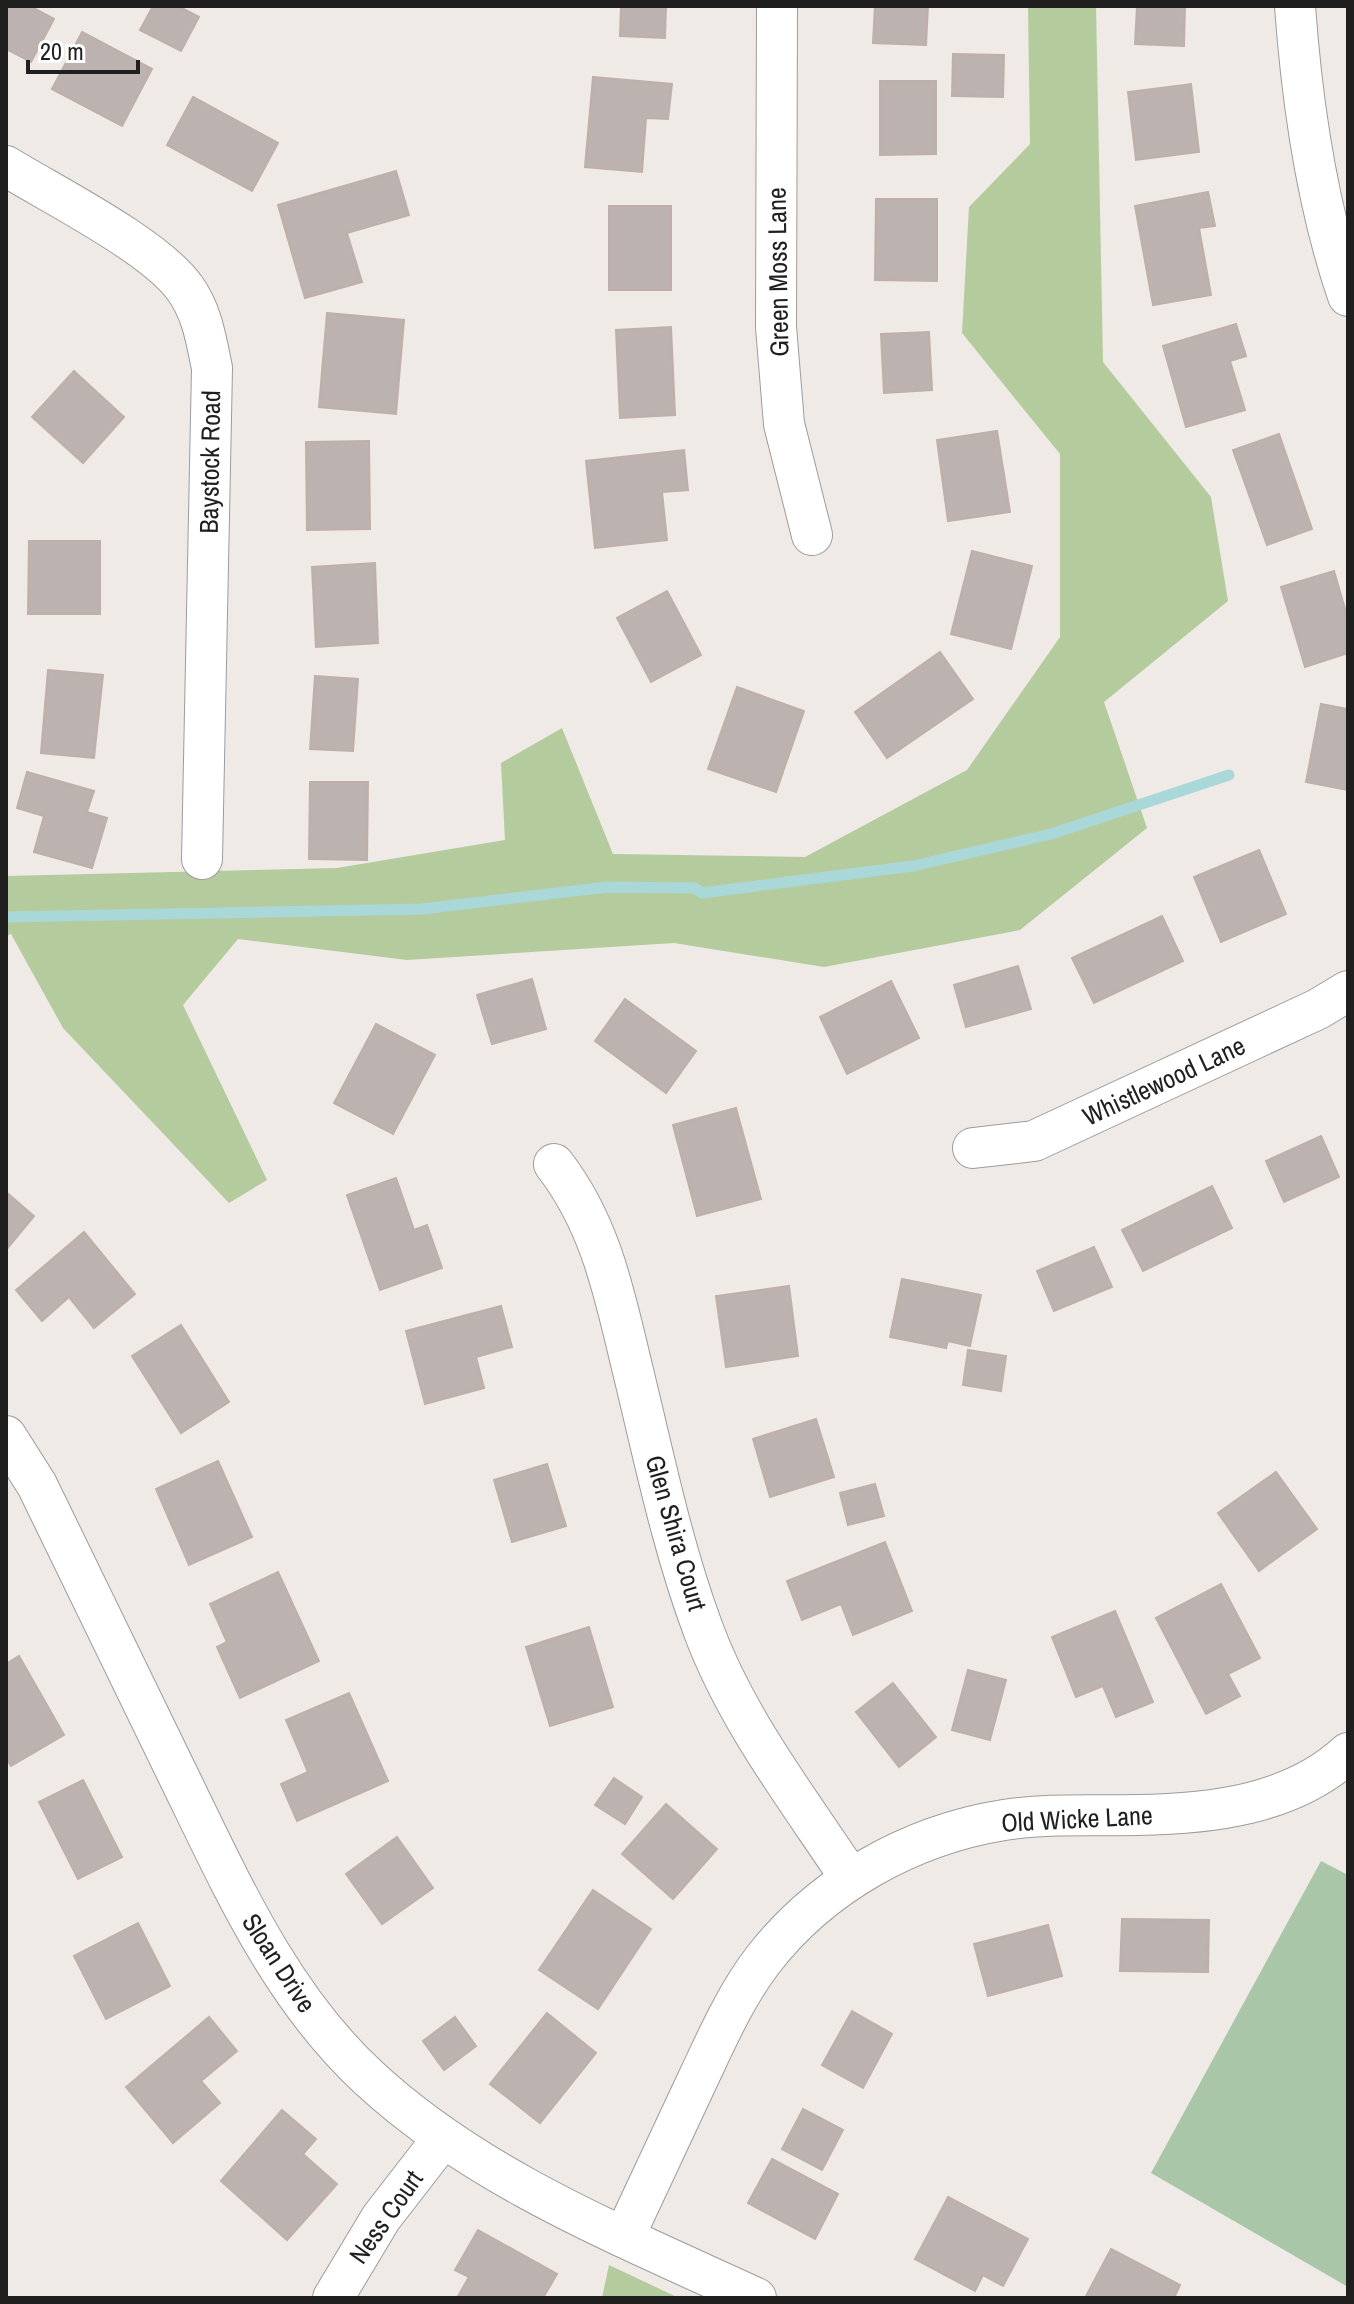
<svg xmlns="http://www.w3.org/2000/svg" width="1354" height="2304" font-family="'Archivo Narrow',sans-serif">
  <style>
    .forest { fill: #b4cb9e }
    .cemetery { fill: #aac6a9 }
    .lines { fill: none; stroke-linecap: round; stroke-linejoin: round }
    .stream { stroke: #aad8d9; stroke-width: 11 }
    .building { fill: #bcb2af; stroke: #bfafa9; stroke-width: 2 }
    .minor-casing { stroke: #9c9c9c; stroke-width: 42 }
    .minor { stroke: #fff; stroke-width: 40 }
    .labels { text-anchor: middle; stroke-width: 6; stroke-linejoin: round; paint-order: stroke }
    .street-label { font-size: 26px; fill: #1f1f1f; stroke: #fff }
  </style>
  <rect width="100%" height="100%" fill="#efeae6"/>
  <g class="forest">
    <path d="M 1028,6 L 1096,6 L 1103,362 L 1211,497 L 1228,601 L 1104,702 L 1147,828 L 1020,930 L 824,967 L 674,943 L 407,960 L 238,939 L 183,1005 L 267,1180 L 229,1203 L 63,1028 L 11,934 L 6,936 L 6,876 L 337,868 L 505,840 L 501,763 L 562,728 L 613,854 L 805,857 L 967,770 L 1060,637 L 1060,454 L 962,333 L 969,207 L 1030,144 Z"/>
    <path d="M 609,2265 L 679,2298 L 602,2298 Z"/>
  </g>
  <path class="cemetery" d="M 1321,1861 L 1348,1875 L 1348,2287 L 1151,2173 Z"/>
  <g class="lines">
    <path class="stream" d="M 6,917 L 422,909 L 607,887 L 695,888 L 702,893 L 913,866 L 1051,834 L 1229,775"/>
  </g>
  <g class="building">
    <path d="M 6,6 L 30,6 L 54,19 L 31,62 L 6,49 Z"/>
    <path d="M 153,6 L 178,6 L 199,17 L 181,51 L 140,30 Z"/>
    <path d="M 621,6 L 666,6 L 665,38 L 620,36 Z"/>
    <path d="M 875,6 L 928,6 L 926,45 L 873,43 Z"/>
    <path d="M 1137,6 L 1185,6 L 1184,46 L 1135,44 Z"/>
    <path d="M 82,32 L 152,69 L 122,126 L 52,89 Z"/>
    <path d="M 953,54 L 1004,55 L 1003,97 L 952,96 Z"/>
    <path d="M 593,77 L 672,84 L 668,119 L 646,118 L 642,172 L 585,167 Z"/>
    <path d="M 880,81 L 936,81 L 936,154 L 880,155 Z"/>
    <path d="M 1191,84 L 1199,152 L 1136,160 L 1128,92 Z"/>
    <path d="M 193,97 L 278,143 L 252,191 L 167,145 Z"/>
    <path d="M 396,171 L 409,215 L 347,233 L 362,282 L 305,298 L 278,205 Z"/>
    <path d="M 1208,192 L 1215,226 L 1199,228 L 1211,295 L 1153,305 L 1135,206 Z"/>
    <path d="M 876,199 L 937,199 L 937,281 L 875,280 Z"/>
    <rect x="609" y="206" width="62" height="84"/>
    <path d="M 327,313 L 404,320 L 396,414 L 319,407 Z"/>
    <path d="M 1236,324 L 1246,356 L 1230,361 L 1245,410 L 1186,427 L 1163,346 Z"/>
    <path d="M 671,327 L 675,415 L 620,418 L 616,330 Z"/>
    <path d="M 929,332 L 932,390 L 884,393 L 881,334 Z"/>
    <path d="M 74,371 L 124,417 L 83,463 L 32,417 Z"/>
    <path d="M 997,431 L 1010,512 L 948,521 L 937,440 Z"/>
    <path d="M 1279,434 L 1312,529 L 1267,545 L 1233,450 Z"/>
    <path d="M 369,441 L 370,529 L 307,530 L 306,442 Z"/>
    <path d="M 684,450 L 688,490 L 662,492 L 667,540 L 595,548 L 586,461 Z"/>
    <path d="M 29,541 L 100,541 L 100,614 L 28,614 Z"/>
    <path d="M 972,551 L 1032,566 L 1011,649 L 951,634 Z"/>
    <path d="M 375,563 L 378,643 L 316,647 L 312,567 Z"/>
    <path d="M 1334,571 L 1348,619 L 1348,653 L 1305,667 L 1281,587 Z"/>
    <path d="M 667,591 L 701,655 L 651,682 L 617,618 Z"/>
    <path d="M 940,652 L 973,699 L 887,758 L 855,712 Z"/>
    <path d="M 48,670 L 103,675 L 94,758 L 41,753 Z"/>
    <path d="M 315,676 L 358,679 L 353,751 L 310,749 Z"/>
    <path d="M 737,687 L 804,711 L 776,792 L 708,769 Z"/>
    <path d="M 1321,704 L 1348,709 L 1348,790 L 1306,782 Z"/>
    <path d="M 27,772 L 94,791 L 87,812 L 107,818 L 92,868 L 34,852 L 44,816 L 17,808 Z"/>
    <path d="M 310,782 L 368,782 L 367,860 L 309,859 Z"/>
    <path d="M 1259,850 L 1286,914 L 1221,942 L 1194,877 Z"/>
    <path d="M 1162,916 L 1183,961 L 1094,1003 L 1072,958 Z"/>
    <path d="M 1018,966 L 1031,1009 L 966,1027 L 954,985 Z"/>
    <path d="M 532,979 L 546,1029 L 492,1044 L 477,995 Z"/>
    <path d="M 891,981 L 919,1038 L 847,1074 L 820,1017 Z"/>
    <path d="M 625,999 L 696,1051 L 666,1093 L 595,1041 Z"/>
    <path d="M 376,1024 L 435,1055 L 393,1134 L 334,1103 Z"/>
    <path d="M 736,1108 L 761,1199 L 697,1216 L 673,1125 Z"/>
    <path d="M 1321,1136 L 1339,1177 L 1284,1202 L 1266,1161 Z"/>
    <path d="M 396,1178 L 414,1230 L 427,1225 L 442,1268 L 380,1290 L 347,1195 Z"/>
    <path d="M 1212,1186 L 1232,1228 L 1143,1271 L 1122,1230 Z"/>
    <path d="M 6,1192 L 34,1216 L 6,1250 Z"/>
    <path d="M 84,1232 L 135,1294 L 94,1328 L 69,1297 L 42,1321 L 16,1290 Z"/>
    <path d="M 1094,1247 L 1112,1287 L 1054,1311 L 1037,1271 Z"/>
    <path d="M 902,1279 L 981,1295 L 970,1346 L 948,1341 L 946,1348 L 890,1337 Z"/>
    <path d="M 789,1286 L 798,1356 L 726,1367 L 716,1296 Z"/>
    <path d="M 501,1306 L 512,1347 L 476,1357 L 484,1388 L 425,1404 L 406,1331 Z"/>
    <path d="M 181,1325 L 229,1402 L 181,1433 L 132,1356 Z"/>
    <path d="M 968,1350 L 1006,1356 L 1001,1391 L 963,1385 Z"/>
    <path d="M 816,1419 L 834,1477 L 770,1497 L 753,1439 Z"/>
    <path d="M 218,1461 L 252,1537 L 189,1565 L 156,1489 Z"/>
    <path d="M 547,1464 L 566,1526 L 512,1542 L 494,1480 Z"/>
    <path d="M 1276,1472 L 1317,1529 L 1259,1571 L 1218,1513 Z"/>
    <path d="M 875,1484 L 884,1516 L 848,1525 L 840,1493 Z"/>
    <path d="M 885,1542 L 912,1611 L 853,1635 L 841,1604 L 802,1620 L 787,1581 Z"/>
    <path d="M 278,1572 L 319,1661 L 240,1698 L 217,1647 L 227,1642 L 210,1604 Z"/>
    <path d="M 1221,1584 L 1260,1658 L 1228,1674 L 1240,1696 L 1206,1714 L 1156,1618 Z"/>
    <path d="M 1115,1611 L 1153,1702 L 1116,1717 L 1103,1686 L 1076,1697 L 1052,1637 Z"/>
    <path d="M 589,1627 L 613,1707 L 550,1726 L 526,1647 Z"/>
    <path d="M 19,1656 L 64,1735 L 11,1766 L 6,1758 L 6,1664 Z"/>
    <path d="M 968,1670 L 1006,1680 L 990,1740 L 952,1730 Z"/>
    <path d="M 893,1683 L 936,1737 L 899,1767 L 856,1712 Z"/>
    <path d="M 349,1693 L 388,1781 L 297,1821 L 281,1784 L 308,1772 L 286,1720 Z"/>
    <path d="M 614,1778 L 642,1797 L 625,1824 L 595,1805 Z"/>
    <path d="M 83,1780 L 122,1857 L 78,1879 L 39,1802 Z"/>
    <path d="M 666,1804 L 717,1849 L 673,1899 L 622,1854 Z"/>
    <path d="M 397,1837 L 433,1888 L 382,1924 L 346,1874 Z"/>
    <path d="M 593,1890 L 651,1929 L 598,2009 L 539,1970 Z"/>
    <path d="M 1122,1919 L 1209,1920 L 1208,1972 L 1120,1971 Z"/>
    <path d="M 138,1923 L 170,1986 L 106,2019 L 74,1956 Z"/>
    <path d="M 1048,1925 L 1062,1976 L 988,1996 L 974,1944 Z"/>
    <path d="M 852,2011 L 892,2034 L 863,2088 L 822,2065 Z"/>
    <path d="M 547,2013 L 596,2053 L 540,2123 L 490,2084 Z"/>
    <path d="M 209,2017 L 237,2051 L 201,2081 L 220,2103 L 173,2143 L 126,2087 Z"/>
    <path d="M 455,2017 L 476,2046 L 444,2070 L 423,2041 Z"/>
    <path d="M 803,2109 L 843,2130 L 822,2170 L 782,2149 Z"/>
    <path d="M 282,2110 L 316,2139 L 303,2154 L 337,2184 L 287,2240 L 221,2181 Z"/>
    <path d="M 772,2159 L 838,2194 L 815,2239 L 748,2203 Z"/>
    <path d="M 948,2197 L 1028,2239 L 1003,2286 L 983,2275 L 975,2291 L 915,2259 Z"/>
    <path d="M 478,2230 L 557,2274 L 543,2298 L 457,2298 L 469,2277 L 455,2270 Z"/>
    <path d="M 1111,2249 L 1180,2285 L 1174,2298 L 1085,2298 Z"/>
  </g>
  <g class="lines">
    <defs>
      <g id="minor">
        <path d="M 777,6 L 776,327 L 784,424 L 812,535"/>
        <path d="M 1295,6 C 1302,103 1316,203 1348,296"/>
        <path d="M 6,166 C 53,195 153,245 184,287 C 202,311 206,339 212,368 L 202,859"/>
        <path d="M 973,1148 L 1034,1141 L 1318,1009 L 1348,991"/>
        <path d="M 554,1164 C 602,1226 615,1297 633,1371 C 654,1457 672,1546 703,1629 C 736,1719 798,1799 851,1879"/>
        <path d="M 6,1436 L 37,1485 C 84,1581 131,1677 177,1773 C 230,1881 279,1995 369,2078 C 478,2179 622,2236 756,2298"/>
        <path d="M 624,2237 C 648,2186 672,2134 696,2083 C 716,2041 734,1998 763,1960 C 821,1885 910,1835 1004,1820 C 1047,1813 1093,1816 1137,1815 C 1210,1814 1292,1805 1348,1753"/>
        <path d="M 333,2298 L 381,2218 L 443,2138"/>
      </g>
    </defs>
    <use href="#minor" class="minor-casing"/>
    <use href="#minor" class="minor"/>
  </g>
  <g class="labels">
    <g class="street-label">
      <text transform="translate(778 272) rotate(-91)" y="9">Green Moss Lane</text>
      <text transform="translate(210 462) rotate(-89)" y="9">Baystock Road</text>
      <text transform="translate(1164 1081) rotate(-25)" y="9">Whistlewood Lane</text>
      <text transform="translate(676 1533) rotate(74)" y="9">Glen Shira Court</text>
      <text transform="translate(1077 1819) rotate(-3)" y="9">Old Wicke Lane</text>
      <text transform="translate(279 1963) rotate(57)" y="9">Sloan Drive</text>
      <text transform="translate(386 2217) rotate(-55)" y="9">Ness Court</text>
    </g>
  </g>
  <rect width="1354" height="2304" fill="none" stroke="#1f1f1f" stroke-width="16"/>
  <path d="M28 60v12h110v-12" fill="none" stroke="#1f1f1f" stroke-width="4"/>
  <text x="40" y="60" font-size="24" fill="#1f1f1f" stroke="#ffffff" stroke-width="6" paint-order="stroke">20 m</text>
</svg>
